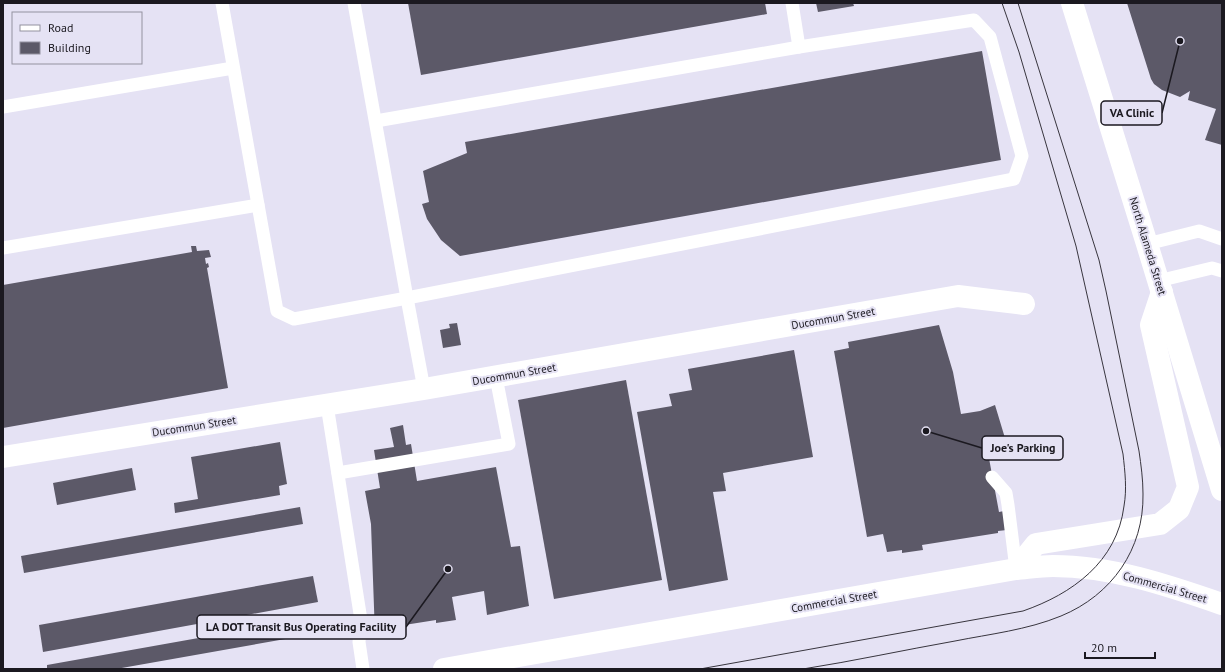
<svg xmlns="http://www.w3.org/2000/svg" width="1225" height="672" font-family="'PT Sans',sans-serif">
  <style>
    .building { fill: #5c5968 }
    .lines { fill: none; stroke-linecap: round; stroke-linejoin: round }
    .lane { stroke: #fff; stroke-width: 13 }
    .street { stroke: #fff; stroke-width: 22 }
    .primary { stroke: #fff; stroke-width: 22 }
    .tram { stroke: #38353e; stroke-width: 1 }
    .labels { text-anchor: middle; stroke-width: 4; stroke-linejoin: round; paint-order: stroke }
    .street-label { font-size: 11px; fill: #1b1920; stroke: #e5e2f4 }
    .leader { fill: none; stroke: #1b1920; stroke-width: 1.5 }
    .callout-dot { fill: #1b1920; stroke: #e5e2f4; stroke-width: 1.5 }
    .callout { fill: #e5e2f4; stroke: #1b1920; stroke-width: 1.5 }
    .callout-label { font-size: 12px; text-anchor: middle; font-weight: bold; fill: #1b1920 }
  </style>
  <rect width="100%" height="100%" fill="#e5e2f4"/>
  <g class="building">
    <path d="M 408,3 L 765,3 L 767,14 L 421,75 Z"/>
    <path d="M 816,3 L 853,3 L 854,6 L 818,12 Z"/>
    <path d="M 1127,3 L 1222,3 L 1222,145 L 1205,140 L 1216,109 L 1188,100 L 1190,91 L 1180,97 L 1162,90 L 1154,84 L 1151,79 Z"/>
    <path d="M 982,51 L 1001,160 L 460,256 L 441,240 L 427,219 L 422,204 L 429,202 L 423,171 L 467,153 L 465,142 Z"/>
    <path d="M 191,246 L 196,246 L 197,251 L 209,250 L 211,257 L 205,258 L 206,264 L 208,263 L 209,267 L 207,268 L 228,388 L 3,428 L 3,285 L 192,252 Z"/>
    <path d="M 457,323 L 461,345 L 443,348 L 440,330 L 450,328 L 449,324 Z"/>
    <path d="M 939,325 L 953,372 L 961,414 L 980,411 L 995,405 L 1008,448 L 988,453 L 999,512 L 1004,511 L 1007,530 L 998,531 L 998,533 L 922,545 L 923,550 L 902,553 L 902,550 L 887,552 L 883,534 L 867,537 L 834,351 L 849,348 L 848,342 Z"/>
    <path d="M 794,350 L 813,457 L 723,473 L 726,491 L 713,492 L 728,580 L 669,591 L 637,412 L 672,406 L 669,394 L 692,390 L 688,369 Z"/>
    <path d="M 626,380 L 662,580 L 554,599 L 518,400 Z"/>
    <path d="M 403,425 L 406,445 L 411,444 L 417,481 L 496,467 L 511,547 L 520,546 L 529,606 L 487,615 L 484,591 L 452,597 L 456,620 L 436,623 L 436,620 L 398,626 L 389,628 L 390,632 L 375,635 L 371,524 L 365,491 L 380,488 L 374,450 L 394,447 L 390,428 Z"/>
    <path d="M 280,442 L 287,484 L 279,486 L 280,495 L 175,513 L 174,503 L 198,499 L 191,457 Z"/>
    <path d="M 132,468 L 136,490 L 57,505 L 53,483 Z"/>
    <path d="M 300,507 L 303,524 L 24,573 L 21,556 Z"/>
    <path d="M 313,576 L 318,602 L 43,652 L 39,625 Z"/>
    <path d="M 322,616 L 325,632 L 116,669 L 47,669 L 47,665 Z"/>
  </g>
  <g class="lines">
    <g class="lane">
      <path d="M 222,3 L 277,311 L 294,319 L 407,298 L 1014,179 L 1022,156 L 990,37 L 974,20 L 799,47 L 376,121"/>
      <path d="M 354,3 L 407,298 L 424,389"/>
      <path d="M 792,3 L 799,47"/>
      <path d="M 3,107 L 233,68"/>
      <path d="M 1147,244 L 1199,231 L 1222,239"/>
      <path d="M 3,248 L 258,205"/>
      <path d="M 1158,281 L 1212,268 L 1222,271"/>
      <path d="M 327,405 L 361,620 L 359,642 L 363,669"/>
      <path d="M 338,473 L 509,444 L 496,377"/>
      <path d="M 992,477 L 1006,493 L 1008,505 L 1016,569"/>
    </g>
    <path class="street" d="M 3,457 L 424,389 L 958,296 L 1024,304"/>
    <g class="primary">
      <path d="M 1072,3 L 1147,244 L 1222,490"/>
      <path d="M 1016,569 L 1036,544 L 1160,524 L 1179,509 L 1188,487 L 1151,325 L 1162,292"/>
      <path d="M 444,669 L 1016,569 C 1028,568 1041,566 1053,566 C 1111,566 1167,585 1222,604"/>
    </g>
    <g class="tram">
      <path d="M 700,669 L 1023,611 C 1072,594 1117,562 1124,506 C 1127,489 1125,472 1123,454 L 1076,246 L 1019,52 L 1002,3"/>
      <path d="M 803,669 C 854,661 904,650 955,641 C 990,634 1027,630 1061,616 C 1112,595 1144,549 1143,494 C 1143,479 1141,465 1139,451 L 1106,291 L 1099,260 L 1018,3"/>
    </g>
  </g>
  <g class="labels">
    <g class="street-label">
      <text transform="translate(1148 246) rotate(73)" y="4">North Alameda Street</text>
      <text transform="translate(833 318) rotate(-10)" y="4">Ducommun Street</text>
      <text transform="translate(514 374) rotate(-10)" y="4">Ducommun Street</text>
      <text transform="translate(194 426) rotate(-9)" y="4">Ducommun Street</text>
      <text transform="translate(1165 587) rotate(16)" y="4">Commercial Street</text>
      <text transform="translate(834 601) rotate(-10)" y="4">Commercial Street</text>
    </g>
  </g>
  <path class="leader" d="M1180 41L1162 113M926 431L982 448M448 569L406 627"/>
  <g class="callout-dot">
    <circle cx="1180" cy="41" r="4"/>
    <circle cx="926" cy="431" r="4"/>
    <circle cx="448" cy="569" r="4"/>
  </g>
  <g class="callout">
    <rect x="1101" y="101" width="61" height="24" rx="4"/>
    <rect x="982" y="436" width="81" height="24" rx="4"/>
    <rect x="197" y="615" width="209" height="24" rx="4"/>
  </g>
  <g class="callout-label">
    <text x="1132" y="117">VA Clinic</text>
    <text x="1023" y="452">Joe's Parking</text>
    <text x="301" y="631">LA DOT Transit Bus Operating Facility</text>
  </g>
  <rect width="1225" height="672" fill="none" stroke="#1b1920" stroke-width="8"/>
  <rect x="12" y="12" width="130" height="52" fill="#e5e2f4" stroke="#94929f"/>
  <rect x="20" y="25" width="20" height="6" fill="#ffffff" stroke="#94929f"/>
  <text x="48" y="32" font-size="12" fill="#1b1920">Road</text>
  <rect x="20" y="42" width="20" height="12" fill="#5c5968" stroke="#94929f"/>
  <text x="48" y="52" font-size="12" fill="#1b1920">Building</text>
  <path d="M1085 652v6h70v-6" fill="none" stroke="#1b1920" stroke-width="2"/>
  <text x="1091" y="652" font-size="12" fill="#1b1920" stroke="#e5e2f4" stroke-width="3" paint-order="stroke">20 m</text>
</svg>
